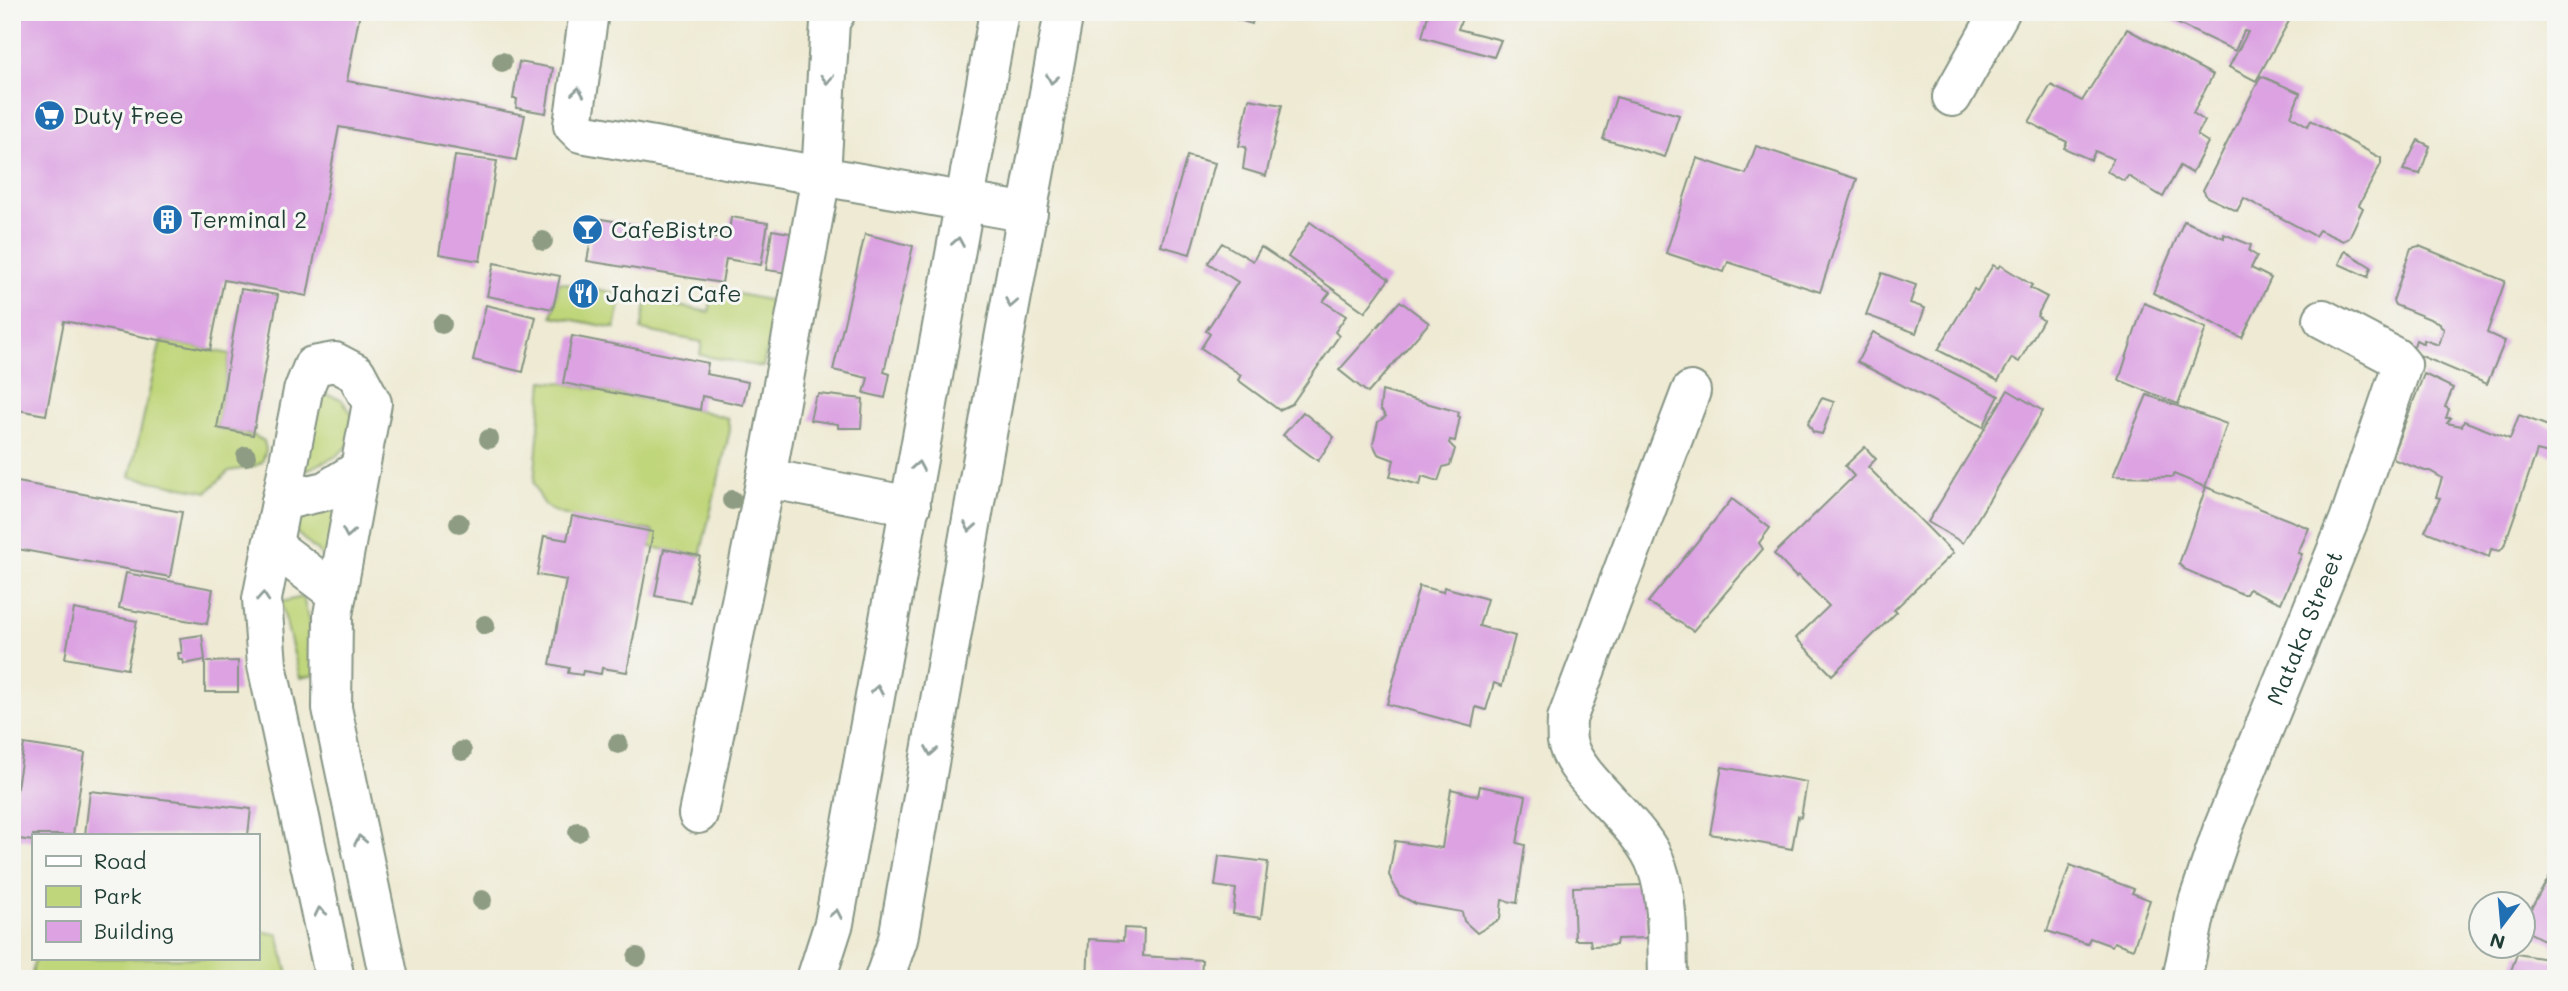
<svg xmlns="http://www.w3.org/2000/svg" width="2568" height="991" font-family="Mali,sans-serif">
  <style>
    .green { fill: #c0d67a; stroke: #708a57; stroke-width: 2 }
    .building { fill: #dca2e2 }
    .lines { fill: none; stroke-linecap: round; stroke-linejoin: round }
    .minor-casing { stroke: #869484; stroke-width: 42 }
    .minor { stroke: #fff; stroke-width: 38 }
    .tree { fill: #8e9c83 }
    .oneway { stroke: #8f9e9a }
    .labels { text-anchor: middle; stroke-width: 6; stroke-linejoin: round; paint-order: stroke }
    .poi-label { font-size: 23px; fill: #1f3d34; stroke: #f6f6f2; text-anchor: start }
    .street-label { font-size: 23px; fill: #1f3d34; stroke: #f6f6f2 }
  </style>
  <rect width="100%" height="100%" fill="#f6f6f2"/>
  <filter id="ink" filterUnits="userSpaceOnUse"><feTurbulence type="fractalNoise" baseFrequency=".0143" numOctaves="2"/><feDisplacementMap in="SourceGraphic" scale="14" xChannelSelector="R" yChannelSelector="G"/><feConvolveMatrix kernelMatrix="1 2 1 2 8 2 1 2 1" color-interpolation-filters="sRGB"/></filter>
  <filter id="wash" filterUnits="userSpaceOnUse"><feTurbulence type="fractalNoise" baseFrequency=".00686" numOctaves="4" result="noise"/><feDisplacementMap in="SourceGraphic" scale="28" xChannelSelector="R" yChannelSelector="G"/><feGaussianBlur stdDeviation="1.57" result="paint"/><feColorMatrix in="noise" values="0 0 0 0 0 0 0 0 0 0 0 0 0 0 0 0 0 1.4 0 .05"/><feComposite in="paint" operator="in"/></filter>
  <g filter="url(#wash)">
    <rect width="100%" height="100%" fill="#eeead3"/>
    <g class="green">
      <path d="M 559,282 L 622,294 L 615,328 L 552,316 Z"/>
      <path d="M 714,289 L 777,302 L 763,367 L 700,355 L 702,342 L 641,330 L 647,300 L 709,312 Z"/>
      <path d="M 161,340 L 230,354 L 217,428 L 253,435 L 264,441 L 266,450 L 262,462 L 253,467 L 229,471 L 207,492 L 130,477 Z"/>
      <path d="M 543,381 L 563,383 L 699,410 L 727,418 L 730,430 L 700,556 L 650,547 L 653,531 C 632,527 560,519 547,507 C 540,500 537,491 534,483 Z"/>
      <path d="M 317,392 L 341,399 L 356,419 L 352,442 L 335,457 L 300,473 Z"/>
      <path d="M 341,502 L 330,563 L 287,524 Z"/>
      <path d="M 303,597 L 321,674 L 300,678 L 281,602 Z"/>
      <path d="M 257,931 L 278,934 L 289,979 L 31,979 L 35,958 L 257,958 Z"/>
    </g>
    <g id="blocks">
      <g class="building">
        <path d="M 12,12 L 360,12 L 347,81 L 525,115 L 516,160 L 339,127 L 307,296 L 224,280 L 210,350 L 64,321 L 46,415 L 12,409 Z"/>
        <path d="M 1213,12 L 1255,12 L 1252,24 Z"/>
        <path d="M 1429,12 L 1464,13 L 1458,29 L 1501,40 L 1494,57 L 1422,37 Z"/>
        <path d="M 2153,12 L 2294,12 L 2256,81 L 2229,67 L 2248,32 L 2244,31 L 2235,51 Z"/>
        <path d="M 2127,29 L 2213,75 L 2193,113 L 2205,121 L 2197,135 L 2208,142 L 2192,173 L 2180,166 L 2163,197 L 2128,176 L 2124,181 L 2107,171 L 2113,159 L 2095,151 L 2091,160 L 2064,148 L 2067,142 L 2029,122 L 2051,85 L 2082,101 Z"/>
        <path d="M 519,62 L 553,68 L 546,113 L 516,108 L 517,99 L 513,99 Z"/>
        <path d="M 2261,76 L 2300,93 L 2291,116 L 2308,126 L 2311,120 L 2381,158 L 2381,164 L 2359,205 L 2363,208 L 2349,238 L 2343,241 L 2319,230 L 2315,236 L 2244,198 L 2237,211 L 2207,197 L 2203,190 Z"/>
        <path d="M 1616,97 L 1679,115 L 1665,157 L 1603,139 Z"/>
        <path d="M 1249,99 L 1282,105 L 1266,176 L 1243,169 L 1246,147 L 1239,146 Z"/>
        <path d="M 2418,140 L 2430,146 L 2420,174 L 2403,170 Z"/>
        <path d="M 1756,146 L 1857,179 L 1820,292 L 1728,262 L 1724,272 L 1666,253 L 1697,158 L 1746,174 Z"/>
        <path d="M 455,156 L 497,161 L 480,261 L 439,254 Z"/>
        <path d="M 1187,156 L 1215,163 L 1190,254 L 1161,246 Z"/>
        <path d="M 731,217 L 768,223 L 761,265 L 726,259 L 722,283 L 587,261 L 595,218 L 728,240 Z"/>
        <path d="M 2184,221 L 2224,238 L 2224,234 L 2251,245 L 2249,251 L 2257,256 L 2251,268 L 2271,278 L 2242,338 L 2153,293 Z"/>
        <path d="M 1310,222 L 1389,279 L 1365,312 L 1288,257 Z"/>
        <path d="M 772,230 L 802,235 L 796,274 L 766,270 Z"/>
        <path d="M 865,234 L 913,246 L 884,372 L 890,374 L 885,398 L 864,393 L 868,378 L 833,370 Z"/>
        <path d="M 1222,243 L 1253,261 L 1261,247 L 1330,293 L 1323,301 L 1346,316 L 1335,332 L 1339,336 L 1292,404 L 1279,410 L 1238,380 L 1241,375 L 1201,348 L 1210,334 L 1206,331 L 1238,282 L 1208,263 Z"/>
        <path d="M 2419,246 L 2505,281 L 2487,333 L 2505,341 L 2487,384 L 2412,352 L 2416,340 L 2424,344 L 2424,340 L 2439,345 L 2444,329 L 2441,327 L 2440,323 L 2395,305 L 2393,301 L 2411,248 Z"/>
        <path d="M 2345,251 L 2371,267 L 2368,277 L 2339,264 Z"/>
        <path d="M 494,263 L 560,276 L 553,309 L 487,296 Z"/>
        <path d="M 1993,265 L 1998,268 L 2000,265 L 2032,285 L 2030,288 L 2047,297 L 2037,316 L 2043,320 L 2019,362 L 2012,358 L 1998,381 L 1938,350 L 1974,289 L 1977,291 Z"/>
        <path d="M 1882,273 L 1916,285 L 1910,303 L 1925,308 L 1916,333 L 1866,315 Z"/>
        <path d="M 241,289 L 278,295 L 253,435 L 217,428 Z"/>
        <path d="M 1400,301 L 1429,323 L 1368,393 L 1339,370 Z"/>
        <path d="M 2144,303 L 2206,328 L 2178,404 L 2119,380 Z"/>
        <path d="M 486,305 L 536,317 L 523,372 L 473,360 Z"/>
        <path d="M 1873,332 L 1999,396 L 1983,427 L 1857,362 Z"/>
        <path d="M 572,336 L 708,363 L 706,374 L 748,382 L 743,405 L 702,396 L 700,410 L 563,383 Z"/>
        <path d="M 2424,374 L 2453,388 L 2445,407 L 2449,409 L 2446,418 L 2451,418 L 2447,423 L 2462,426 L 2464,421 L 2510,439 L 2519,415 L 2556,429 L 2556,456 L 2537,451 L 2504,546 L 2500,551 L 2491,549 L 2489,557 L 2425,531 L 2440,498 L 2436,497 L 2442,478 L 2430,471 L 2425,471 L 2395,460 L 2392,456 Z"/>
        <path d="M 2008,390 L 2043,411 L 1963,543 L 1928,522 Z"/>
        <path d="M 1382,391 L 1459,412 L 1458,416 L 1460,417 L 1455,441 L 1450,440 L 1449,443 L 1455,449 L 1450,465 L 1443,467 L 1438,481 L 1422,476 L 1420,485 L 1390,477 L 1394,460 L 1378,454 L 1373,444 L 1378,422 L 1386,416 L 1380,409 Z"/>
        <path d="M 819,394 L 863,399 L 861,428 L 838,428 L 838,424 L 810,420 L 815,398 Z"/>
        <path d="M 2147,395 L 2227,424 L 2205,487 L 2174,474 L 2173,477 L 2113,476 Z"/>
        <path d="M 1822,398 L 1834,402 L 1822,434 L 1813,432 L 1808,423 Z"/>
        <path d="M 1303,412 L 1334,437 L 1318,461 L 1283,435 Z"/>
        <path d="M 12,422 L 19,423 L 14,453 L 12,453 Z"/>
        <path d="M 1865,447 L 1876,459 L 1868,467 L 1953,553 L 1894,610 L 1897,612 L 1832,675 L 1796,638 L 1829,606 L 1798,575 L 1796,577 L 1774,554 L 1854,476 L 1845,466 Z"/>
        <path d="M 12,481 L 182,512 L 170,577 L 12,548 Z"/>
        <path d="M 2206,487 L 2309,528 L 2298,553 L 2302,554 L 2281,603 L 2249,589 L 2246,594 L 2242,594 L 2184,569 L 2179,564 Z"/>
        <path d="M 1732,499 L 1770,528 L 1759,543 L 1763,549 L 1693,631 L 1648,602 Z"/>
        <path d="M 572,516 L 653,532 L 627,672 L 602,668 L 601,674 L 583,671 L 582,675 L 568,673 L 569,668 L 550,664 L 566,580 L 537,575 L 544,536 L 567,540 Z"/>
        <path d="M 664,549 L 700,556 L 690,602 L 655,596 Z"/>
        <path d="M 126,573 L 213,589 L 207,624 L 119,608 Z"/>
        <path d="M 1419,586 L 1443,592 L 1444,587 L 1487,599 L 1479,626 L 1515,636 L 1502,686 L 1494,683 L 1486,710 L 1476,707 L 1472,727 L 1387,704 Z"/>
        <path d="M 74,609 L 137,621 L 127,669 L 65,658 Z"/>
        <path d="M 202,635 L 205,660 L 184,664 L 183,660 L 179,660 L 178,653 L 182,653 L 180,638 Z"/>
        <path d="M 238,661 L 238,692 L 205,692 L 205,662 Z"/>
        <path d="M 24,744 L 85,753 L 73,835 L 33,835 L 33,841 L 12,838 L 12,818 Z"/>
        <path d="M 1722,767 L 1807,782 L 1801,817 L 1798,816 L 1792,849 L 1710,834 Z"/>
        <path d="M 1480,786 L 1526,796 L 1517,843 L 1525,845 L 1517,903 L 1502,900 L 1500,919 L 1477,933 L 1464,921 L 1462,912 L 1416,904 L 1399,895 L 1389,875 L 1395,841 L 1442,848 L 1451,789 L 1478,796 Z"/>
        <path d="M 90,791 L 251,809 L 248,835 L 85,835 Z"/>
        <path d="M 1219,856 L 1268,862 L 1261,918 L 1233,914 L 1236,889 L 1215,886 Z"/>
        <path d="M 2070,865 L 2134,889 L 2132,893 L 2150,900 L 2133,949 L 2114,942 L 2112,946 L 2090,938 L 2087,944 L 2047,931 Z"/>
        <path d="M 2556,865 L 2556,979 L 2508,979 L 2517,954 L 2553,960 L 2556,952 L 2552,944 L 2522,929 L 2522,924 Z"/>
        <path d="M 1645,885 L 1647,938 L 1617,939 L 1616,945 L 1591,946 L 1590,940 L 1575,940 L 1573,887 Z"/>
        <path d="M 1124,928 L 1144,929 L 1143,956 L 1202,960 L 1201,979 L 1087,979 L 1089,939 L 1123,941 Z"/>
      </g>
    </g>
  </g>
  <g filter="url(#ink)">
    <use href="#blocks" fill-opacity="0" stroke="#869484" stroke-width="2"/>
    <g class="lines">
      <defs>
        <g id="minor">
          <path d="M 589,12 L 573,125 L 581,133 L 1028,213"/>
          <path d="M 1952,97 L 2000,12"/>
          <path d="M 766,478 L 911,506"/>
          <path d="M 281,501 L 325,491 L 360,469"/>
          <path d="M 272,545 L 337,594"/>
          <path d="M 698,814 L 766,478 L 821,176 L 830,22 L 836,12"/>
          <path d="M 335,979 L 267,665 L 262,599 L 303,391 L 313,366 L 335,362 L 356,373 L 372,403 L 333,615 L 332,708 L 389,979"/>
          <path d="M 816,979 L 834,923 L 999,12"/>
          <path d="M 884,979 L 898,939 L 999,366 L 1064,12"/>
          <path d="M 1668,979 C 1667,942 1669,902 1657,867 C 1642,822 1574,780 1567,741 C 1566,734 1567,726 1567,719 L 1691,391"/>
          <path id="s1" d="M 2182,979 L 2198,902 L 2222,831 L 2349,520 L 2402,365 L 2395,357 L 2323,319"/>
        </g>
      </defs>
      <use href="#minor" class="minor-casing"/>
      <use href="#minor" class="minor"/>
    </g>
    <g class="tree">
      <circle cx="502" cy="62" r="10"/>
      <circle cx="543" cy="241" r="10"/>
      <circle cx="442" cy="324" r="10"/>
      <circle cx="489" cy="439" r="10"/>
      <circle cx="246" cy="456" r="10"/>
      <circle cx="732" cy="500" r="10"/>
      <circle cx="459" cy="523" r="10"/>
      <circle cx="485" cy="625" r="10"/>
      <circle cx="618" cy="744" r="10"/>
      <circle cx="462" cy="751" r="10"/>
      <circle cx="578" cy="832" r="10"/>
      <circle cx="482" cy="900" r="10"/>
      <circle cx="637" cy="957" r="10"/>
    </g>
    <defs><path id="oneway-chevron" d="M-2-3.5L2.5 0L-2 3.5" fill="none" stroke-width="1.6" stroke-linecap="round" stroke-linejoin="round" transform="scale(1.75)"/></defs>
    <g class="oneway">
      <use href="#oneway-chevron" transform="translate(827 79) rotate(93)"/>
      <use href="#oneway-chevron" transform="translate(1052 79) rotate(100)"/>
      <use href="#oneway-chevron" transform="translate(578 92) rotate(-82)"/>
      <use href="#oneway-chevron" transform="translate(958 242) rotate(-80)"/>
      <use href="#oneway-chevron" transform="translate(1011 303) rotate(101)"/>
      <use href="#oneway-chevron" transform="translate(918 466) rotate(-80)"/>
      <use href="#oneway-chevron" transform="translate(970 527) rotate(100)"/>
      <use href="#oneway-chevron" transform="translate(348 533) rotate(100)"/>
      <use href="#oneway-chevron" transform="translate(263 597) rotate(-86)"/>
      <use href="#oneway-chevron" transform="translate(877 690) rotate(-80)"/>
      <use href="#oneway-chevron" transform="translate(931 751) rotate(100)"/>
      <use href="#oneway-chevron" transform="translate(360 840) rotate(-102)"/>
      <use href="#oneway-chevron" transform="translate(320 912) rotate(-102)"/>
      <use href="#oneway-chevron" transform="translate(836 914) rotate(-79)"/>
    </g>
  </g>
  <defs>
    <symbol id="supermarket-disc" viewBox="-11 -11 22 22"><circle r="9.5" fill="#1f6fb2" stroke="#f6f6f2"/><path d="M-6-5.5h2.5l.6 2H6L4.5 2H-2.5L-4.4-4H-6ZM-1.5 3.2a1.3 1.3 0 1 0 .1 0ZM3 3.2a1.3 1.3 0 1 0 .1 0Z" fill="#fff"/></symbol>
    <symbol id="building-disc" viewBox="-11 -11 22 22"><circle r="9.5" fill="#1f6fb2" stroke="#f6f6f2"/><path d="M-4-6H4V6H1V3H-1V6H-4ZM-2.5-4.3h1.7v1.8h-1.7ZM.8-4.3h1.7v1.8H.8ZM-2.5-1h1.7V.8h-1.7ZM.8-1h1.7V.8H.8Z" fill="#fff"/></symbol>
    <symbol id="bar-disc" viewBox="-11 -11 22 22"><circle r="9.5" fill="#1f6fb2" stroke="#f6f6f2"/><path d="M-6-5H6L.8 .8V4.5H3.5V6h-7V4.5H-.8V.8Z" fill="#fff"/></symbol>
    <symbol id="restaurant-disc" viewBox="-11 -11 22 22"><circle r="9.5" fill="#1f6fb2" stroke="#f6f6f2"/><path d="M-5-6h1v4h1v-4h1v4h1v-4h1v5L-1.5 .5V6h-2V.5L-5-1ZM5-6V6H3V1.5H1.5Q1.5-4 5-6Z" fill="#fff"/></symbol>
  </defs>
  <g fill-rule="evenodd">
    <use href="#supermarket-disc" x="32" y="98" width="35" height="35"/>
    <use href="#building-disc" x="150" y="202" width="35" height="35"/>
    <use href="#bar-disc" x="570" y="212" width="35" height="35"/>
    <use href="#restaurant-disc" x="566" y="276" width="35" height="35"/>
  </g>
  <g class="labels">
    <g class="poi-label">
      <text x="73" y="124">Duty Free</text>
      <text x="190" y="228">Terminal 2</text>
      <text x="611" y="238">CafeBistro</text>
      <text x="606" y="302">Jahazi Cafe</text>
    </g>
    <g class="street-label">
      <text dy="8" stroke="none"><textPath href="#s1" startOffset="373">Mataka Street</textPath></text>
    </g>
  </g>
  <rect width="2568" height="991" fill="none" stroke="#f6f6f2" stroke-width="42"/>
  <rect x="32" y="834" width="228" height="126" fill="#f6f6f2" stroke="#a0aca6" stroke-width="2"/>
  <rect x="46" y="856" width="35" height="10" fill="#ffffff" stroke="#a0aca6" stroke-width="2"/>
  <text x="94" y="869" font-size="21" fill="#1f3d34">Road</text>
  <rect x="46" y="886" width="35" height="21" fill="#c0d67a" stroke="#a0aca6" stroke-width="2"/>
  <text x="94" y="904" font-size="21" fill="#1f3d34">Park</text>
  <rect x="46" y="921" width="35" height="21" fill="#dca2e2" stroke="#a0aca6" stroke-width="2"/>
  <text x="94" y="939" font-size="21" fill="#1f3d34">Building</text>
  <g transform="translate(2502 925) rotate(196)"><circle r="33" fill="#f6f6f2" stroke="#a0aca6" stroke-width="2"/>
  <path d="M0-5L12 26L0 18L-12 26Z" fill="#1f6fb2"/>
  <text y="-10" font-size="19" font-weight="bold" text-anchor="middle" fill="#1f3d34">N</text>
  </g>
</svg>
